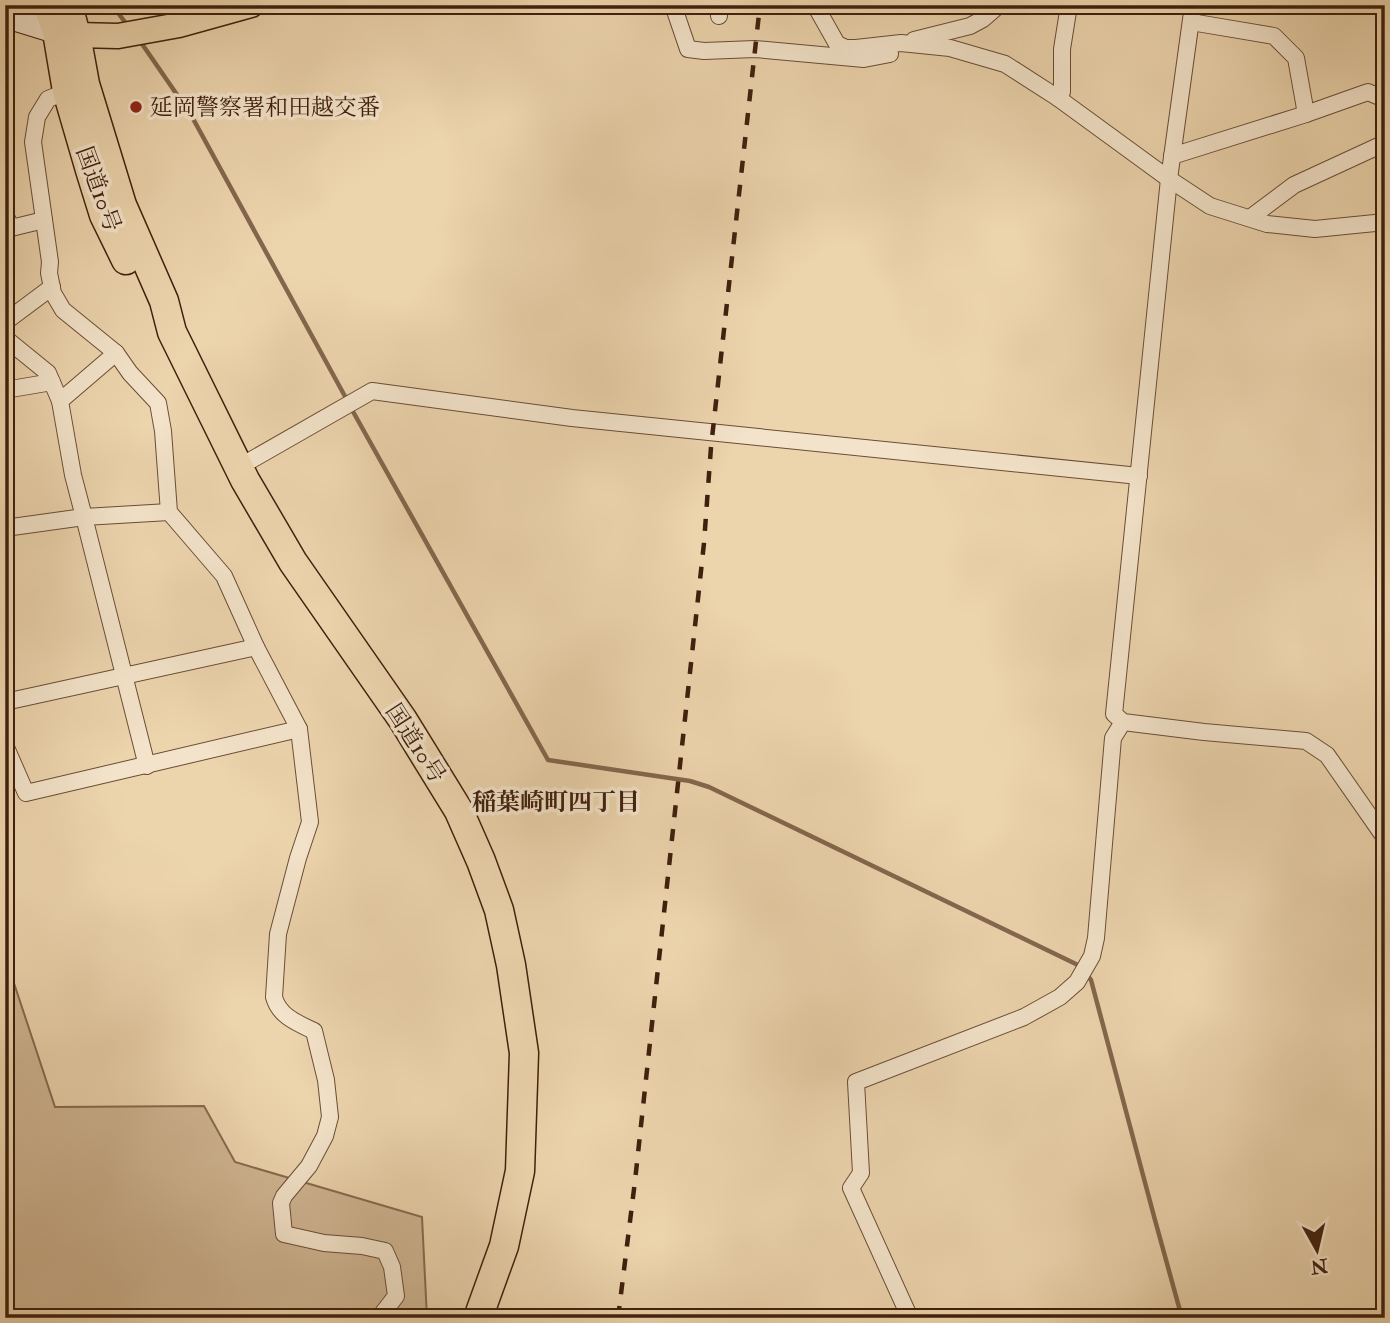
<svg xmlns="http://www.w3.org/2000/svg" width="1390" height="1323" font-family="'IM FELL Double Pica','Noto Serif JP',serif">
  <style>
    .green { fill: #cfb592; stroke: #876a50; stroke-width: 2 }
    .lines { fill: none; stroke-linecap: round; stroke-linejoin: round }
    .stream { stroke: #83674d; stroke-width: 4.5 }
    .street-casing { stroke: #6a4d35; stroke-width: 18 }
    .secondary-casing { stroke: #3f200d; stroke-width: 25 }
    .primary-casing { stroke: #3f200d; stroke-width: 27 }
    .highway-casing { stroke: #3f200d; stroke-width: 31 }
    .street { stroke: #f3e3ca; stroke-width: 16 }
    .secondary { stroke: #f3e3ca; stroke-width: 23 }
    .primary { stroke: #ecd4ad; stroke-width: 24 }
    .highway { stroke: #ecd4ad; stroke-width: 28 }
    .rail { stroke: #3f200d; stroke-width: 4.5; stroke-dasharray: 12 12; stroke-linecap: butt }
    .poi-dot { fill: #8f2418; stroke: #f3e3ca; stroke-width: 2.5 }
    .labels { text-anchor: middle; stroke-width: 7; stroke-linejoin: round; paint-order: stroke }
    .poi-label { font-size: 23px; fill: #3f200d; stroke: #f3e3ca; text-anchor: start }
    .street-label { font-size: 23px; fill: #3f200d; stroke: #f3e3ca }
    .neighbourhood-label { font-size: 24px; font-weight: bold; fill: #3f200d; stroke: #f3e3ca }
  </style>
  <rect width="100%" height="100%" fill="#ecd4ad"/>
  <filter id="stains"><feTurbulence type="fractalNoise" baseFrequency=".00286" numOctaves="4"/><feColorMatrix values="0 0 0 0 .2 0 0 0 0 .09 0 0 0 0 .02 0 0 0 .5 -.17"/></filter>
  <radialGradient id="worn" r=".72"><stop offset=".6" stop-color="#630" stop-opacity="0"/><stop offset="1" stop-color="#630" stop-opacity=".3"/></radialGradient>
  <path class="green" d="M 5,956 L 55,1107 L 204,1106 L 235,1162 L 422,1217 L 427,1318 L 5,1318 Z"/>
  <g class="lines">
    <g class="stream">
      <path d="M 112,5 L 128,26"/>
      <path d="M 140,41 L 191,115 L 347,400"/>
      <path d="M 351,408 L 548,760 L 690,781 L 709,787 L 1080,966 L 1091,980 L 1155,1220 L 1182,1318"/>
    </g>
    <defs>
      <g id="street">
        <path d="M 673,5 L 688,49 L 704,51 L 755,49 L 864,59 L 890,54"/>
        <path d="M 718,5 L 719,16"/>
        <path d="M 815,5 L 837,44 L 846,48 L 856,48 L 901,43 L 950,48 L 1005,64 L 1058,98 L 1169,179 L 1210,206 L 1267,224 L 1315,229 L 1385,222"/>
        <path d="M 1193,5 L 1169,179 L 1114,714 L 1123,722 L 1204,732 L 1306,741 L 1327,755 L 1385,838"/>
        <path d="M 1191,22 L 1274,36 L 1296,58 L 1306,114"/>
        <path d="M 914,40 L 970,26 L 983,19 L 999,5"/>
        <path d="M 73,89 L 48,99 L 37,117 L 33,142 L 50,262 L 49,273 L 53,293 L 63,310 L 116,353 L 130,373 L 158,403 L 163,431 L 169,512 L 224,576 L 256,647 L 299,729 L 310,822 L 298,858 L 278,934 L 274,997 C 279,1016 297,1023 314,1031 L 326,1080 L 330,1117 L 325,1136 L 309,1166 L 284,1196 L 281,1203 L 284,1234 L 324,1243 L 362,1246 L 385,1251 L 392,1267 L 396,1296 L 379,1318"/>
        <path d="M 1058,98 L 1062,92 L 1062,49 L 1069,5"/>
        <path d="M 1172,156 L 1306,114 L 1368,92 L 1384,99"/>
        <path d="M 5,214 L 11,228 L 44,220"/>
        <path d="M 1250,218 L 1294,185 L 1385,143"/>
        <path d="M 5,322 L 52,287"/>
        <path d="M 5,338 L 48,373 L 60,401 L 73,475 L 84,517 L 147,766"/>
        <path d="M 5,390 L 52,382"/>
        <path d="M 60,401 L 116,353"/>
        <path d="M 239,467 L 372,391 L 572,418 L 1139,476"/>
        <path d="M 5,528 L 84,517 L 169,512"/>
        <path d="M 5,702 L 256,647"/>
        <path d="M 5,745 L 26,793 L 299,729"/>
        <path d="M 910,1318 L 851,1188 L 861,1173 L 856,1082 L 1024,1017 L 1060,997 L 1077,982 L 1092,956 L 1096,938 L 1113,738 L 1123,722"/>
      </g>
      <path id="secondary" d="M 5,16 L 57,32 L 70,34"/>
      <path id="primary" d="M 76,35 L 118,36 L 179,25 L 251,5"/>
      <g id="highway">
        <path d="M 48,5 L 57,32 L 67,91 L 90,170 L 104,215 L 126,260"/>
        <path d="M 68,5 L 76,35 L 85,84 L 122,205 L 164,301 L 172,332 L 245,480 L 293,562 L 403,720 L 459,811 L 481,861 L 499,910 L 511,965 L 524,1053 L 520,1171 L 504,1246 L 478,1318"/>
      </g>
    </defs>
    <use href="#street" class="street-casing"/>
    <use href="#secondary" class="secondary-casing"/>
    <use href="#primary" class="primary-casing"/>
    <use href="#highway" class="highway-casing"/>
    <use href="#street" class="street"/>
    <use href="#secondary" class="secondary"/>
    <use href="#primary" class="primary"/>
    <use href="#highway" class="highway"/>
    <path class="rail" d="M 618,1318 L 635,1181 L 704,543 L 711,447 L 760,5"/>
  </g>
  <circle class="poi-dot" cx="136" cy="107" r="7"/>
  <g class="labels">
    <g class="poi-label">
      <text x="150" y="115">延岡警察署和田越交番</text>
    </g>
    <g class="street-label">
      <text transform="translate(99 189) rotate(70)" y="8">国道10号</text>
      <text transform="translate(416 743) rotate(57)" y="8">国道10号</text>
    </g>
    <g class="neighbourhood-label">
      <text x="556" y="810">稲葉崎町四丁目</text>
    </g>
  </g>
  <rect width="1390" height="1323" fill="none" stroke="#ecd4ad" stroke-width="28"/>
  <rect x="7" y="7" width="1376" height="1309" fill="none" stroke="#3f200d" stroke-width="3.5"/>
  <rect x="14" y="14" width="1362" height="1295" fill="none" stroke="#3f200d" stroke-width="2"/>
  <g transform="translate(1317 1250) rotate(172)" stroke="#f3e3ca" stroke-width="5" paint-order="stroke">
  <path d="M0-5L12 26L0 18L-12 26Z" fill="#3f200d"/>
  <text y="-10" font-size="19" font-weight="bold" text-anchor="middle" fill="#3f200d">N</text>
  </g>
  <rect width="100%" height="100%" filter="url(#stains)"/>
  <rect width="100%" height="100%" fill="url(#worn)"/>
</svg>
